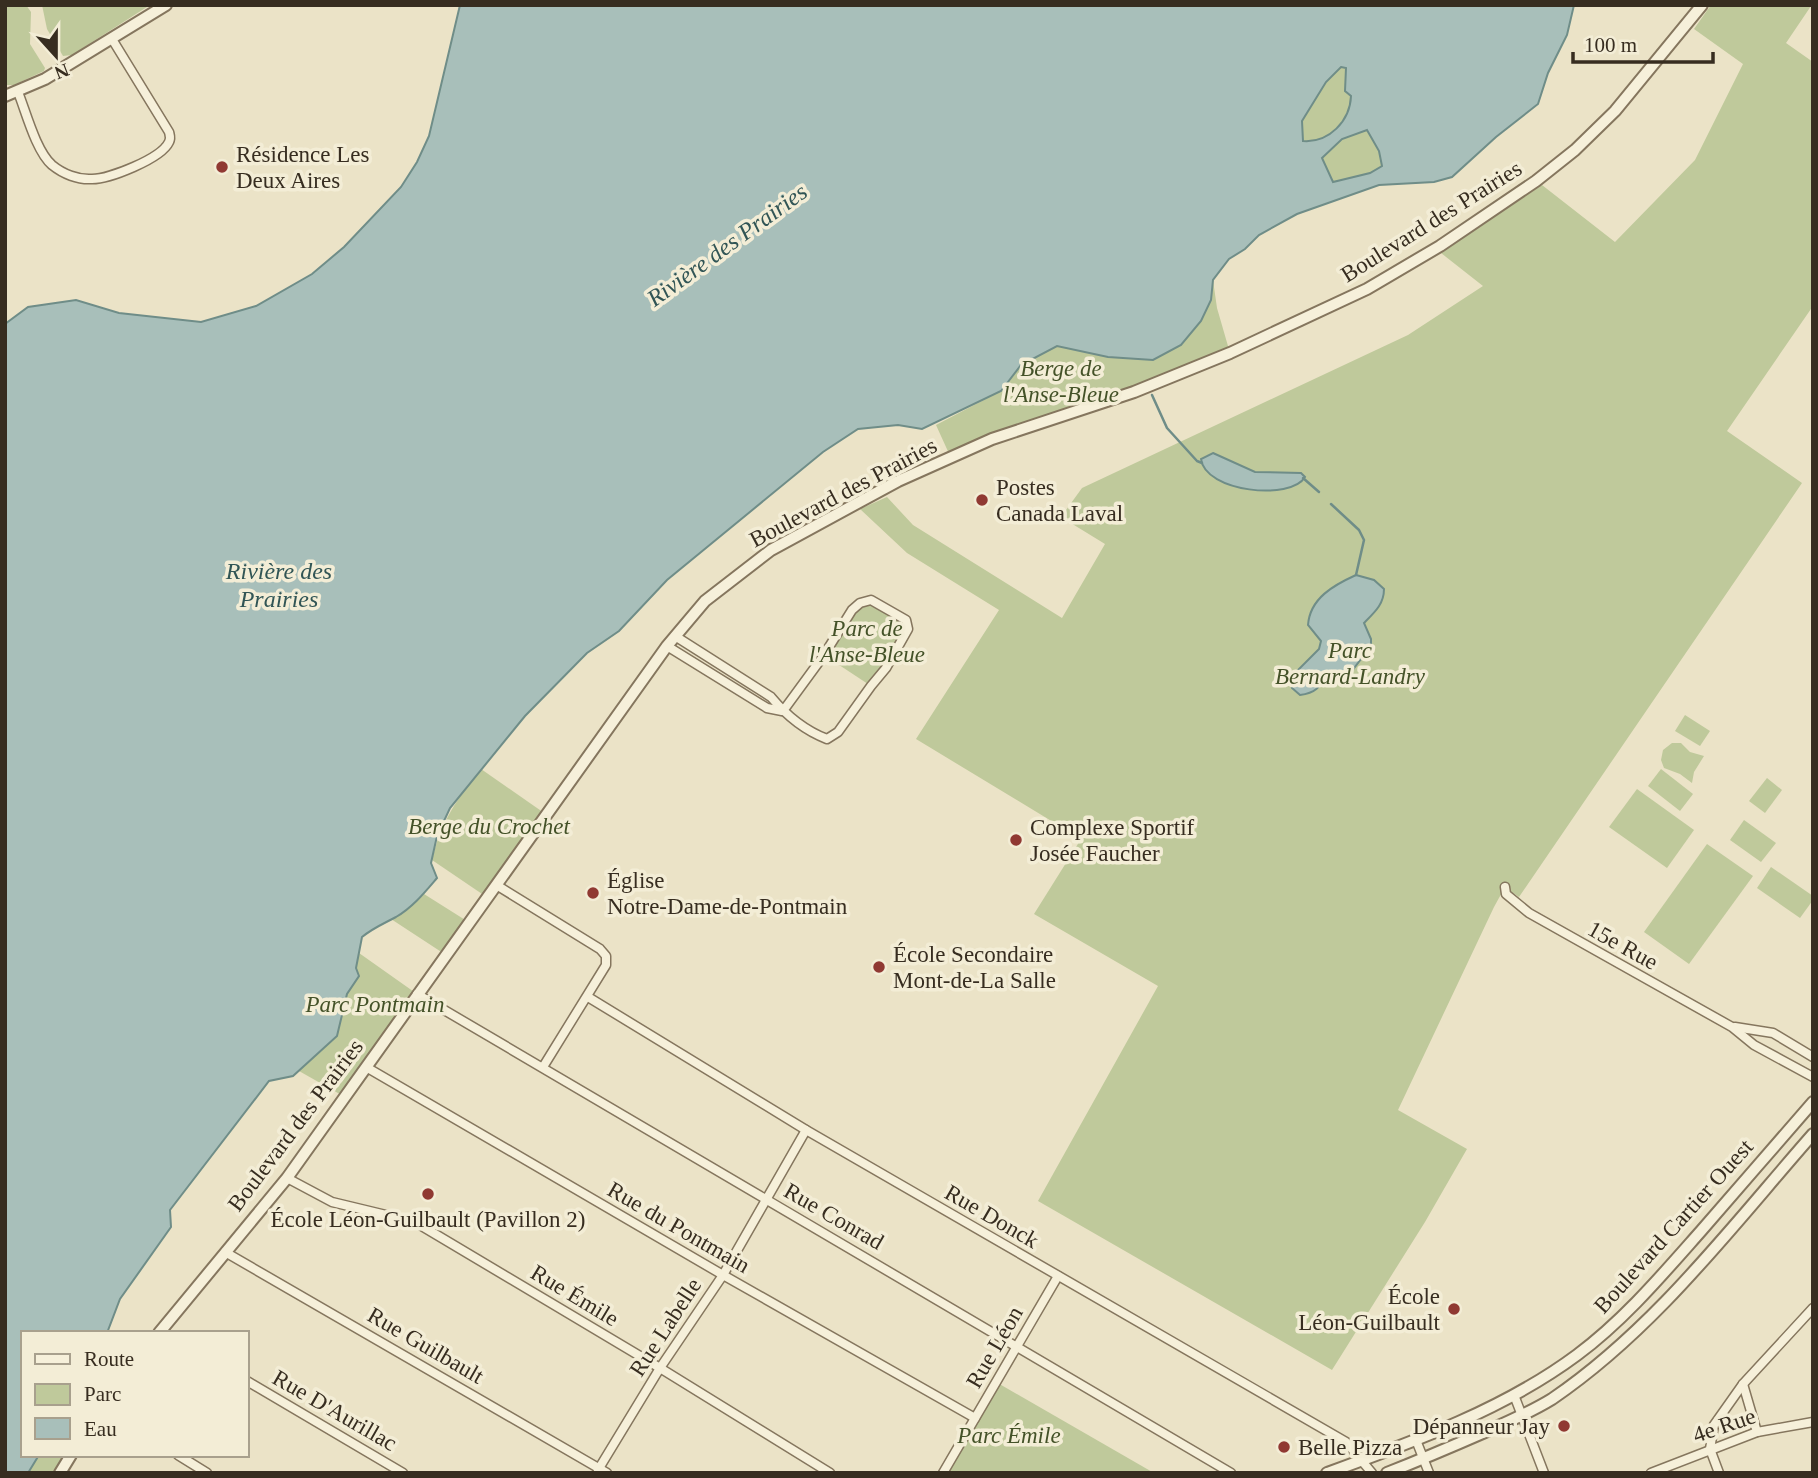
<svg xmlns="http://www.w3.org/2000/svg" width="1818" height="1478" font-family="'Times New Roman',serif">
  <style>
    .green { fill: #bfc99b }
    .water { fill: #a8bfba; stroke: #6f8d88; stroke-width: 2; fill-rule: evenodd }
    .lines { fill: none; stroke-linecap: round; stroke-linejoin: round }
    .stream { stroke: #6f8d88; stroke-width: 2.5 }
    .minor-casing { stroke: #85765e; stroke-width: 11 }
    .tertiary-casing { stroke: #85765e; stroke-width: 14 }
    .minor { stroke: #f6f0da; stroke-width: 8 }
    .tertiary { stroke: #f6f0da; stroke-width: 10 }
    .poi-dot { fill: #903932; stroke: #f3edd6; stroke-width: 2.5 }
    .labels { text-anchor: middle; stroke-width: 7; stroke-linejoin: round; paint-order: stroke }
    .poi-label { font-size: 23px; fill: #372d20; stroke: #f3edd6; text-anchor: start }
    .street-label { font-size: 23px; fill: #372d20; stroke: #f3edd6 }
    .park-label { font-size: 23px; font-style: italic; fill: #445228; stroke: #f3edd6 }
    .water-label { font-size: 24px; font-style: italic; fill: #315555; stroke: #f3edd6 }
  </style>
  <rect width="100%" height="100%" fill="#ebe3c7"/>
  <g class="green">
    <path d="M 5,5 L 26,5 L 31,12 L 30,44 L 45,68 L 44,71 L 14,85 L 5,85 Z"/>
    <path d="M 42,5 L 150,5 L 72,55 L 63,56 L 47,29 Z"/>
    <path d="M 1711,5 L 1811,6 L 1786,43 L 1813,62 L 1813,306 L 1727,431 L 1802,483 L 1519,897 L 1505,887 L 1494,907 L 1398,1110 L 1467,1149 L 1425,1222 L 1332,1370 L 1038,1201 L 1158,986 L 1034,914 L 1081,839 L 916,739 L 999,610 L 907,553 L 860,509 L 887,497 L 913,525 L 1062,618 L 1105,544 L 1061,517 L 1082,488 L 1408,335 L 1483,286 L 1441,253 L 1542,185 L 1615,242 L 1695,160 L 1743,64 L 1694,29 Z"/>
    <path d="M 1341,67 L 1346,67 L 1345,91 L 1351,96 C 1349,121 1329,143 1303,141 L 1302,121 L 1326,82 Z"/>
    <path d="M 1368,130 L 1379,151 L 1383,166 L 1370,173 L 1333,183 L 1321,158 L 1341,139 Z"/>
    <path d="M 1213,280 L 1217,308 L 1230,353 L 951,458 L 936,425 L 1001,391 L 1021,365 L 1057,346 L 1108,357 L 1153,360 L 1181,345 L 1201,321 L 1211,300 Z"/>
    <path d="M 871,600 L 906,620 L 908,629 L 871,686 L 824,655 L 852,610 Z"/>
    <path d="M 1685,715 L 1710,731 L 1700,746 L 1675,731 Z"/>
    <path d="M 1672,743 L 1681,743 L 1690,752 L 1704,756 L 1694,772 L 1692,783 L 1680,774 L 1664,768 L 1661,760 L 1663,750 Z"/>
    <path d="M 481,769 L 547,815 L 488,898 L 432,860 C 441,821 457,799 481,769 Z"/>
    <path d="M 1661,769 L 1693,794 L 1680,811 L 1648,786 Z"/>
    <path d="M 1767,778 L 1782,790 L 1765,813 L 1749,801 Z"/>
    <path d="M 1637,789 L 1694,830 L 1667,868 L 1609,827 Z"/>
    <path d="M 1744,820 L 1776,843 L 1761,862 L 1730,840 Z"/>
    <path d="M 1707,844 L 1753,876 L 1689,964 L 1644,932 Z"/>
    <path d="M 1771,867 L 1813,896 L 1813,900 L 1800,918 L 1757,888 Z"/>
    <path d="M 424,894 L 470,923 L 446,955 L 391,919 L 416,902 Z"/>
    <path d="M 359,953 L 417,994 L 345,1097 L 299,1071 L 337,1036 L 347,994 L 359,976 L 356,968 Z"/>
    <path d="M 996,1382 L 1154,1473 L 943,1473 Z"/>
    <path d="M 39,1455 L 71,1455 L 60,1473 L 28,1473 Z"/>
  </g>
  <g class="water">
    <path d="M 460,5 L 1574,5 L 1567,35 L 1548,73 L 1538,104 L 1496,137 L 1452,177 L 1434,182 L 1379,185 L 1297,214 L 1259,235 L 1245,249 L 1229,259 L 1213,280 L 1211,300 L 1201,321 L 1181,345 L 1153,360 L 1108,357 L 1057,346 L 1021,365 L 1001,391 L 922,429 L 898,425 L 858,429 L 823,452 L 667,580 L 619,631 L 587,653 L 525,716 L 450,808 L 437,836 L 431,863 L 437,878 C 425,892 413,907 396,917 C 383,924 373,928 362,937 L 356,968 L 359,976 L 347,994 L 337,1036 L 293,1076 L 269,1081 L 170,1210 L 171,1227 L 120,1299 L 107,1333 L 23,1333 L 23,1455 L 39,1455 L 28,1473 L 5,1473 L 5,324 L 28,307 L 76,300 L 119,313 L 201,322 L 256,306 L 312,274 L 344,247 L 401,187 L 417,162 L 429,136 ZM 1341,67 L 1346,68 L 1345,91 L 1351,96 C 1350,121 1329,143 1303,141 L 1302,121 L 1326,82 ZM 1367,130 L 1379,151 L 1382,166 L 1370,173 L 1333,182 L 1322,158 L 1342,139 Z"/>
    <path d="M 1213,453 L 1255,472 L 1301,473 L 1305,477 C 1291,501 1205,492 1201,459 Z"/>
    <path d="M 1356,575 L 1374,580 L 1384,589 C 1384,604 1375,612 1364,623 L 1371,639 L 1371,646 L 1351,672 L 1340,675 L 1326,674 C 1320,688 1315,693 1300,695 L 1292,688 L 1290,678 L 1319,649 L 1321,641 L 1308,625 C 1310,598 1334,585 1356,575 Z"/>
  </g>
  <g class="lines">
    <g class="stream">
      <path d="M 1152,395 L 1167,428 L 1197,461 L 1202,463"/>
      <path d="M 1303,478 L 1319,492"/>
      <path d="M 1331,504 L 1359,530 L 1364,540 L 1356,575"/>
    </g>
    <defs>
      <g id="minor">
        <path d="M 18,92 C 26,112 36,151 52,165 C 63,174 78,180 92,179 C 109,179 161,159 169,142 C 171,138 170,136 169,132 L 112,39"/>
        <path d="M 675,636 L 771,697 C 786,715 806,731 827,739 L 838,732 L 871,686 L 886,668 L 908,629 L 906,620 L 871,600 L 860,603 L 852,610 L 824,655 L 783,711"/>
        <path d="M 667,646 L 767,708 L 782,711"/>
        <path d="M 498,886 L 600,949 L 606,956 L 606,965 L 543,1067"/>
        <path d="M 1505,887 L 1506,894 L 1529,913 L 1732,1027 L 1754,1045 L 1813,1077"/>
        <path d="M 417,994 L 1231,1473"/>
        <path d="M 588,997 L 806,1130 L 1346,1442 L 1372,1473"/>
        <path d="M 1735,1027 L 1773,1033 L 1813,1057"/>
        <path d="M 366,1067 L 723,1275 L 975,1418"/>
        <path d="M 287,1178 L 332,1202 L 415,1222 L 660,1368 L 830,1473"/>
        <path d="M 225,1252 L 607,1473"/>
        <path d="M 247,1381 L 403,1473"/>
        <path d="M 1743,1384 L 1757,1432"/>
        <path d="M 1514,1395 L 1544,1473"/>
        <path d="M 1416,1440 L 1429,1473"/>
        <path d="M 178,1455 L 207,1473"/>
        <path d="M 598,1470 L 660,1368 L 723,1275 L 806,1130"/>
        <path d="M 943,1473 L 1058,1276"/>
        <path d="M 1651,1473 L 1757,1432 L 1813,1422"/>
        <path d="M 1719,1473 L 1710,1449 L 1714,1425 L 1743,1384 L 1813,1308"/>
      </g>
      <g id="tertiary">
        <path d="M 5,96 L 45,79 L 166,5"/>
        <path d="M 159,1333 L 287,1178 L 667,646 L 705,601 L 771,550 L 898,481 L 992,439 L 1134,392 L 1230,353 L 1367,289 L 1440,246 L 1536,181 L 1575,150 L 1615,111 L 1702,5"/>
        <path d="M 60,1473 L 71,1455"/>
        <path d="M 1327,1473 C 1413,1442 1503,1410 1577,1355 C 1624,1320 1662,1275 1701,1231 C 1738,1188 1776,1145 1813,1102"/>
        <path d="M 1387,1473 C 1420,1460 1453,1446 1485,1432 C 1508,1422 1531,1412 1552,1399 C 1655,1329 1732,1226 1813,1134"/>
      </g>
    </defs>
    <use href="#minor" class="minor-casing"/>
    <use href="#tertiary" class="tertiary-casing"/>
    <use href="#minor" class="minor"/>
    <use href="#tertiary" class="tertiary"/>
  </g>
  <g class="poi-dot">
    <circle cx="222" cy="167" r="7"/>
    <circle cx="982" cy="500" r="7"/>
    <circle cx="1016" cy="840" r="7"/>
    <circle cx="593" cy="893" r="7"/>
    <circle cx="879" cy="967" r="7"/>
    <circle cx="428" cy="1194" r="7"/>
    <circle cx="1454" cy="1309" r="7"/>
    <circle cx="1564" cy="1426" r="7"/>
    <circle cx="1284" cy="1447" r="7"/>
  </g>
  <g class="labels">
    <g class="poi-label">
      <text x="236" y="162">Résidence Les<tspan x="236" dy="26">Deux Aires</tspan></text>
      <text x="996" y="495">Postes<tspan x="996" dy="26">Canada Laval</tspan></text>
      <text x="1030" y="835">Complexe Sportif<tspan x="1030" dy="26">Josée Faucher</tspan></text>
      <text x="607" y="888">Église<tspan x="607" dy="26">Notre-Dame-de-Pontmain</tspan></text>
      <text x="893" y="962">École Secondaire<tspan x="893" dy="26">Mont-de-La Salle</tspan></text>
      <text x="428" y="1227" text-anchor="middle">École Léon-Guilbault (Pavillon 2)</text>
      <text x="1440" y="1304" text-anchor="end">École<tspan x="1440" dy="26">Léon-Guilbault</tspan></text>
      <text x="1550" y="1434" text-anchor="end">Dépanneur Jay</text>
      <text x="1298" y="1455">Belle Pizza</text>
    </g>
    <g class="street-label">
      <text transform="translate(1431 221) rotate(-32)" y="8">Boulevard des Prairies</text>
      <text transform="translate(843 492) rotate(-28)" y="8">Boulevard des Prairies</text>
      <text transform="translate(1623 945) rotate(29)" y="8">15e Rue</text>
      <text transform="translate(295 1125) rotate(-53)" y="8">Boulevard des Prairies</text>
      <text transform="translate(834 1216) rotate(30)" y="8">Rue Conrad</text>
      <text transform="translate(992 1216) rotate(30)" y="8">Rue Donck</text>
      <text transform="translate(1673 1226) rotate(-48)" y="8">Boulevard Cartier Ouest</text>
      <text transform="translate(679 1227) rotate(30)" y="8">Rue du Pontmain</text>
      <text transform="translate(575 1295) rotate(31)" y="8">Rue Émile</text>
      <text transform="translate(665 1327) rotate(-57)" y="8">Rue Labelle</text>
      <text transform="translate(426 1345) rotate(30)" y="8">Rue Guilbault</text>
      <text transform="translate(994 1347) rotate(-60)" y="8">Rue Léon</text>
      <text transform="translate(335 1410) rotate(30)" y="8">Rue D'Aurillac</text>
      <text transform="translate(1724 1425) rotate(-19)" y="8">4e Rue</text>
    </g>
    <g class="park-label">
      <text x="1061" y="376">Berge de<tspan x="1061" dy="26">l'Anse-Bleue</tspan></text>
      <text x="867" y="636">Parc de<tspan x="867" dy="26">l'Anse-Bleue</tspan></text>
      <text x="1350" y="658">Parc<tspan x="1350" dy="26">Bernard-Landry</tspan></text>
      <text x="489" y="834">Berge du Crochet</text>
      <text x="375" y="1012">Parc Pontmain</text>
      <text x="1009" y="1443">Parc Émile</text>
    </g>
    <g class="water-label">
      <text transform="translate(727 245) rotate(-36)" y="8">Rivière des Prairies</text>
      <text x="279" y="579">Rivière des<tspan x="279" dy="28">Prairies</tspan></text>
    </g>
  </g>
  <rect width="1818" height="1478" fill="none" stroke="#372d20" stroke-width="14"/>
  <rect x="21" y="1331" width="228" height="126" fill="#f3edd6" stroke="#a8a08d" stroke-width="2"/>
  <rect x="35" y="1354" width="35" height="10" fill="#f6f0da" stroke="#a8a08d" stroke-width="2"/>
  <text x="84" y="1366" font-size="21" fill="#372d20">Route</text>
  <rect x="35" y="1384" width="35" height="21" fill="#bfc99b" stroke="#a8a08d" stroke-width="2"/>
  <text x="84" y="1401" font-size="21" fill="#372d20">Parc</text>
  <rect x="35" y="1418" width="35" height="21" fill="#a8bfba" stroke="#a8a08d" stroke-width="2"/>
  <text x="84" y="1436" font-size="21" fill="#372d20">Eau</text>
  <g transform="translate(56 56) rotate(159)" stroke="#f3edd6" stroke-width="5" paint-order="stroke">
  <path d="M0-5L12 26L0 18L-12 26Z" fill="#372d20"/>
  <text y="-10" font-size="19" font-weight="bold" text-anchor="middle" fill="#372d20">N</text>
  </g>
  <path d="M1573 52v10h140v-10" fill="none" stroke="#372d20" stroke-width="3.5"/>
  <text x="1584" y="52" font-size="21" fill="#372d20" stroke="#f3edd6" stroke-width="5" paint-order="stroke">100 m</text>
</svg>
